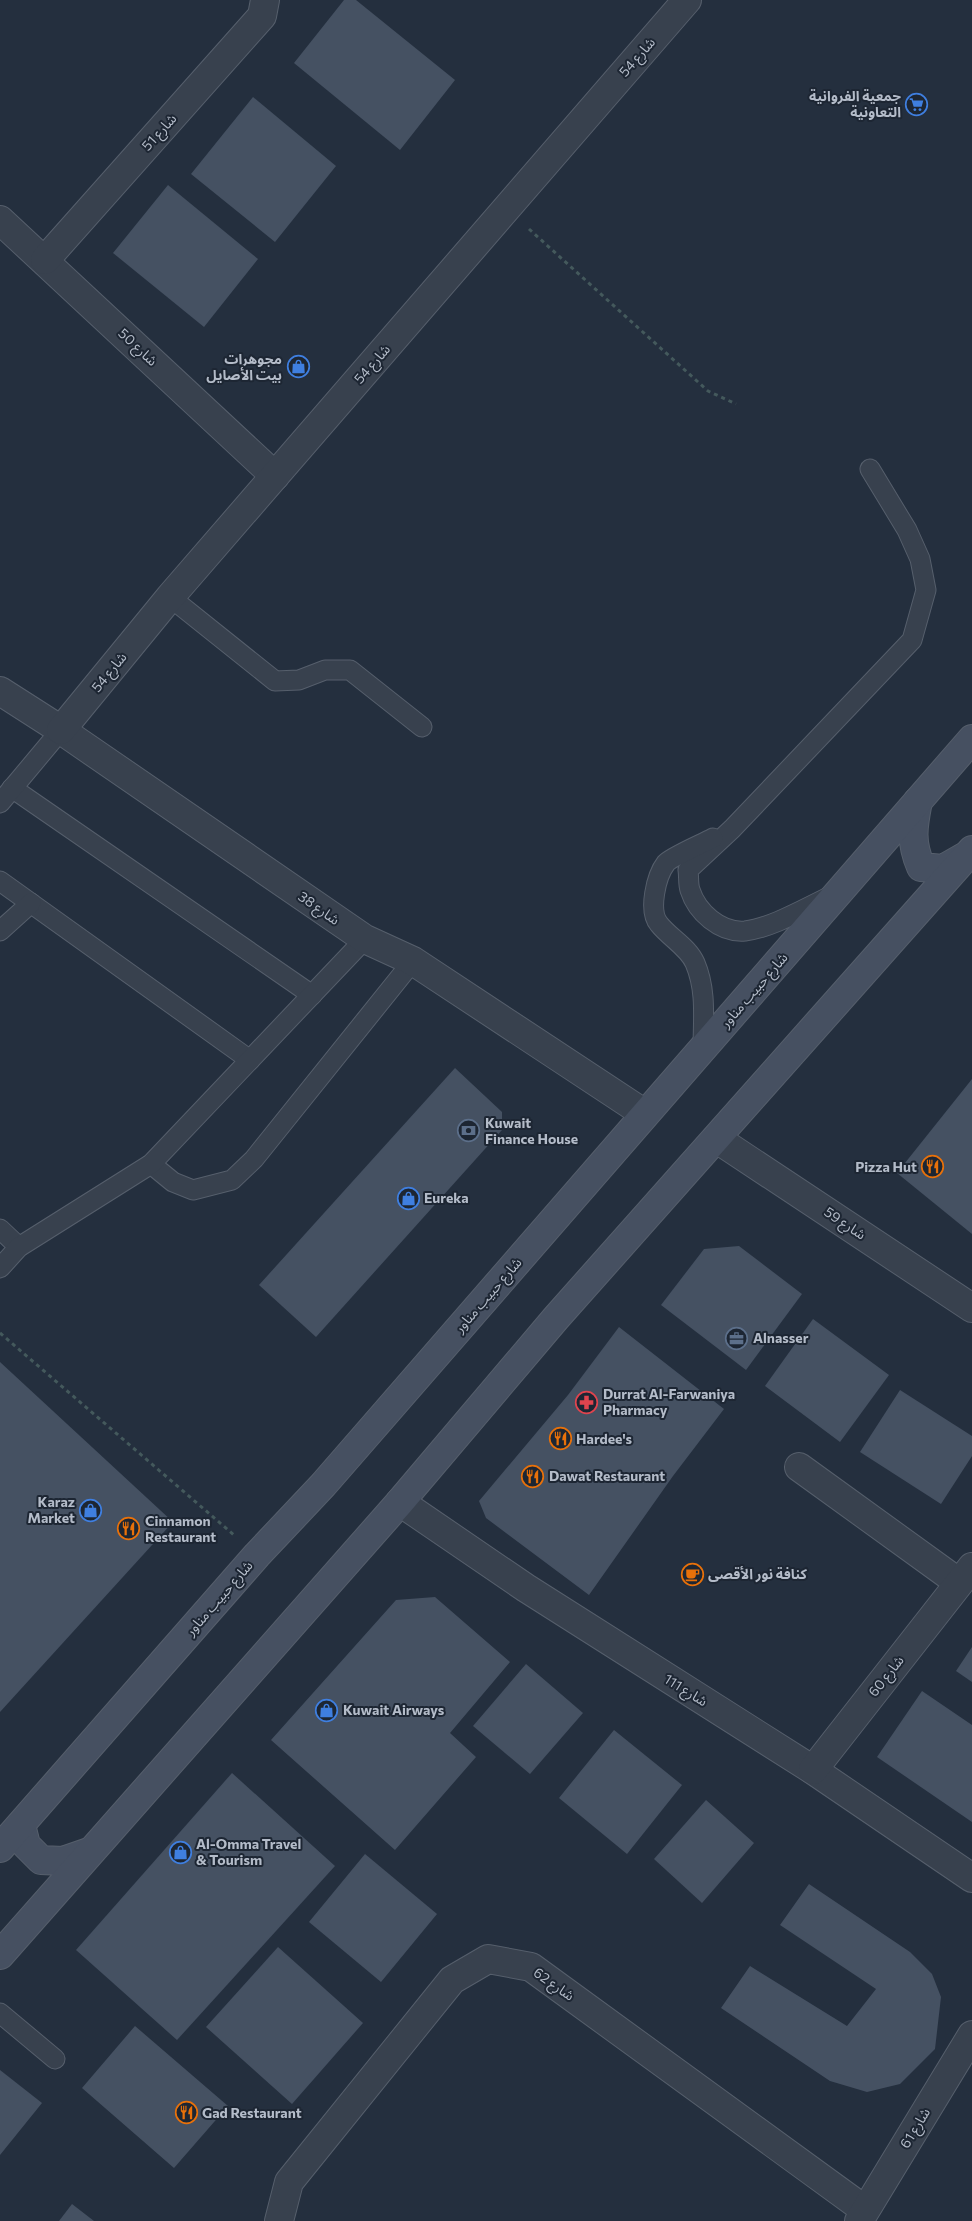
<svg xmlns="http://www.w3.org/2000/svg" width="972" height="2221" font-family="Commissioner,'Noto Sans Arabic',sans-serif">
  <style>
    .building { fill: #455162 }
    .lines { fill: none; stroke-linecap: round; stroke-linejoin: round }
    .lane-casing { stroke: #565f6c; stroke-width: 21 }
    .street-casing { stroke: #565f6c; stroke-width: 30 }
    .secondary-casing { stroke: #565f6c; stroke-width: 30 }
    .path { stroke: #44595c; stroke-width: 3; stroke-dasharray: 4 4; stroke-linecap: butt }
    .lane { stroke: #38414e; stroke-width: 19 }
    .street { stroke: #38414e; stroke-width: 28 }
    .secondary { stroke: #465061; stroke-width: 28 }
    .labels { text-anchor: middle; stroke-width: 4; stroke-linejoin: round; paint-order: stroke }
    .street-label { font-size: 14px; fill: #b4bcc9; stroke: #1d2633 }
    .poi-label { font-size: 14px; font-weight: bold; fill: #b4bcc9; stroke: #1d2633; text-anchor: start }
  </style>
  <rect width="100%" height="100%" fill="#242f3e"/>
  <g class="building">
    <path d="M 344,0 L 356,0 L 455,80 L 400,150 L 294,63 Z"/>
    <path d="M 253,97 L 336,166 L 275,242 L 191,174 Z"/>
    <path d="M 168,185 L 258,259 L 204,327 L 113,253 Z"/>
    <path d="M 455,1068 L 502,1112 L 502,1130 L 316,1337 L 259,1285 Z"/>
    <path d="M 972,1079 L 972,1234 L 897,1173 Z"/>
    <path d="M 739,1246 L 802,1294 L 746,1370 L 661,1305 L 704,1249 Z"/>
    <path d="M 813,1319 L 889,1375 L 840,1442 L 765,1386 Z"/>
    <path d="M 619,1327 L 724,1409 L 673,1476 L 589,1595 L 486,1518 L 479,1501 L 568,1395 Z"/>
    <path d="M 0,1362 L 173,1522 L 0,1712 Z"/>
    <path d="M 900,1390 L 972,1436 L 972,1456 L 941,1504 L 860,1452 Z"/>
    <path d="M 435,1597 L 510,1662 L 450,1733 L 476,1757 L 395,1850 L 271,1740 L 396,1600 Z"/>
    <path d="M 972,1647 L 972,1682 L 956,1671 Z"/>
    <path d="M 526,1664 L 583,1713 L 530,1774 L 473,1726 Z"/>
    <path d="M 922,1691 L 972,1725 L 972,1822 L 877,1757 Z"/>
    <path d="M 614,1730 L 682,1785 L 627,1854 L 559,1798 Z"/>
    <path d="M 232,1773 L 335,1866 L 177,2040 L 76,1950 Z"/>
    <path d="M 706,1800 L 754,1843 L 702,1903 L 654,1859 Z"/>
    <path d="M 365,1854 L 437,1914 L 381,1982 L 309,1922 Z"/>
    <path d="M 809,1884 L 910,1952 L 932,1974 L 941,1997 L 935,2049 L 900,2084 L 867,2092 L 830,2081 L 721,2008 L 750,1966 L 847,2026 L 876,1989 L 780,1925 Z"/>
    <path d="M 278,1947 L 363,2023 L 292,2104 L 206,2027 Z"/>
    <path d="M 135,2026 L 228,2106 L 174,2168 L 82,2088 Z"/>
    <path d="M 0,2070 L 42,2103 L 0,2155 Z"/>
    <path d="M 72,2204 L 94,2221 L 59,2221 Z"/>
  </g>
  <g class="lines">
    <defs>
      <g id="lane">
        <path d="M 170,597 L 275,681 L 299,680 L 325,670 L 350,670 L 422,727"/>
        <path d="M 12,788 L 312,995"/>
        <path d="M 0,803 L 61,730"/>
        <path d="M 0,881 L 250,1060"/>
        <path d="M 831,896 C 807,907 772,928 745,931 C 720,933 697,912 690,890 C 688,884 689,876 688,870 L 732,829 L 912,640 L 926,590 L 920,559 L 907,530 L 870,469"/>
        <path d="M 0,931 L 31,903"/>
        <path d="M 703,1050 C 703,1020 707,991 695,963 C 688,947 670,938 659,924 C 648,911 656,876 666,863 C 671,857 704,843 713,838"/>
        <path d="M 151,1164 L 173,1182 L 193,1190 L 232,1180 L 254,1159 L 413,961"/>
        <path d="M 0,1229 L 19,1247"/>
        <path d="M 0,1268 L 19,1247 L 151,1164 L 365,939"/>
        <path d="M 0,2013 L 55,2059"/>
      </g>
      <g id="street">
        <path d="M 0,220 L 275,476"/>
        <path d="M 45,260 L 262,16 L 265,0"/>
        <path d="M 0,691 L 61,730 L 365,939 L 413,961 L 645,1114"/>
        <path d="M 61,730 L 170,597 L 687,0"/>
        <path d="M 717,1139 L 972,1308"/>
        <path d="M 799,1467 L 958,1582"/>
        <path d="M 400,1502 L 526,1588 L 813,1770 L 972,1878"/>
        <path d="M 813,1770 L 972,1567"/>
        <path d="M 279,2221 L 289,2182 L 452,1980 L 488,1959 L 531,1967 L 865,2210"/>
        <path d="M 859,2221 L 972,2035"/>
      </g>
      <g id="secondary">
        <path d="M 918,801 C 913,827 910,841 921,867 L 943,869 L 964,857"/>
        <path d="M 21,1825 L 26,1845 L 41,1860 L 63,1861 L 89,1852"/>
        <path d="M 0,1848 L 257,1555 L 323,1485 L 972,739"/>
        <path d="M 0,1955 L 400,1502 L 556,1318 L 972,850"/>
      </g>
    </defs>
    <use href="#lane" class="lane-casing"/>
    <use href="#street" class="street-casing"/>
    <use href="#secondary" class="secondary-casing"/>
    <g class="path">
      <path d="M 529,229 L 708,391 L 736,404"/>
      <path d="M 0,1333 L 234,1535"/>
    </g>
    <use href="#lane" class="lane"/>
    <use href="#street" class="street"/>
    <use href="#secondary" class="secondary"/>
  </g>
  <defs>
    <symbol id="supermarket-ring" viewBox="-11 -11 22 22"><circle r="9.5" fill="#1d2633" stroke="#3f7fe0" stroke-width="1.5"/><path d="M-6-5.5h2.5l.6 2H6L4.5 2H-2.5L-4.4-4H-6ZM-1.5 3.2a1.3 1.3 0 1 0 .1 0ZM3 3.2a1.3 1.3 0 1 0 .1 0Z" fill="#3f7fe0"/></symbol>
    <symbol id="shop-ring" viewBox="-11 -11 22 22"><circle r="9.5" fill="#1d2633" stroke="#3f7fe0" stroke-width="1.5"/><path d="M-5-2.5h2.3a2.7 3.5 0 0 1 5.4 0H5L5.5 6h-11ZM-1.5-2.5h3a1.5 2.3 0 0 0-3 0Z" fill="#3f7fe0"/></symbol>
    <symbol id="bank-ring" viewBox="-11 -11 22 22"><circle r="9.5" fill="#1d2633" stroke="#5c6f8a" stroke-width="1.5"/><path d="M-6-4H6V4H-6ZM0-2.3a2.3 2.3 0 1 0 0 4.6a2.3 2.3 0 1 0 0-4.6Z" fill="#5c6f8a"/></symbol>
    <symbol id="restaurant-ring" viewBox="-11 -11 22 22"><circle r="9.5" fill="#1d2633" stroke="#e8710a" stroke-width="1.5"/><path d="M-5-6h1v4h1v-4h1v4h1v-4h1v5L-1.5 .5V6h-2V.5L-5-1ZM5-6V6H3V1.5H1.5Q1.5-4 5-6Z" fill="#e8710a"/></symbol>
    <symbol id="office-ring" viewBox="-11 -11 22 22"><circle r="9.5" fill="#1d2633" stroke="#5c6f8a" stroke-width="1.5"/><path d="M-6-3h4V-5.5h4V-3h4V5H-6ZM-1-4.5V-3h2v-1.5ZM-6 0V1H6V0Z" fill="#5c6f8a"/></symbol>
    <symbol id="pharmacy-ring" viewBox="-11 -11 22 22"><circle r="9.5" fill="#1d2633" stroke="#e0444e" stroke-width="1.5"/><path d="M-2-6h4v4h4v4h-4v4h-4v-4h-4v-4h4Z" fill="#e0444e"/></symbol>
    <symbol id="cafe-ring" viewBox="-11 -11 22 22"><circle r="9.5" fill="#1d2633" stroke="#e8710a" stroke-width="1.5"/><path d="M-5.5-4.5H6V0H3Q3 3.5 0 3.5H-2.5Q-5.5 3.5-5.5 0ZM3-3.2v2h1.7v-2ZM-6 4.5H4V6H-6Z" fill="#e8710a"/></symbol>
  </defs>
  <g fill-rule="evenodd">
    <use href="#supermarket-ring" x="904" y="92" width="25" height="25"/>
    <use href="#shop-ring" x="286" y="354" width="25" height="25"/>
    <use href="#bank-ring" x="456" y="1118" width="25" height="25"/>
    <use href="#restaurant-ring" x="920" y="1154" width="25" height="25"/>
    <use href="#shop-ring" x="396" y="1186" width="25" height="25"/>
    <use href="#office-ring" x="724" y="1326" width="25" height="25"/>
    <use href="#pharmacy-ring" x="574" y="1390" width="25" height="25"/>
    <use href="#restaurant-ring" x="548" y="1426" width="25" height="25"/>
    <use href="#restaurant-ring" x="520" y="1464" width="25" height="25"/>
    <use href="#shop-ring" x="78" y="1498" width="25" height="25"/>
    <use href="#restaurant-ring" x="116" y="1516" width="25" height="25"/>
    <use href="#cafe-ring" x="680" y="1562" width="25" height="25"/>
    <use href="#shop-ring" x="314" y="1698" width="25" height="25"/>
    <use href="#shop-ring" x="168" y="1840" width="25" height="25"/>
    <use href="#restaurant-ring" x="174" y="2100" width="25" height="25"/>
  </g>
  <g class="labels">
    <g class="street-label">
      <text transform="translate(637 57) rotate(-49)" y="5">شارع 54</text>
      <text transform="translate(159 132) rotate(-48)" y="5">شارع 51</text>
      <text transform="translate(138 347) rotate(43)" y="5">شارع 50</text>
      <text transform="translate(372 364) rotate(-49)" y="5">شارع 54</text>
      <text transform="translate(109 672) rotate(-51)" y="5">شارع 54</text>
      <text transform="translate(319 908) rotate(35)" y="5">شارع 38</text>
      <text transform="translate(754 990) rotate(-49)" y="5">شارع حبيب مناور</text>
      <text transform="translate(845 1223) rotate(34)" y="5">شارع 59</text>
      <text transform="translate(488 1295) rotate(-49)" y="5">شارع حبيب مناور</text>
      <text transform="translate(219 1598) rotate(-49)" y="5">شارع حبيب مناور</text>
      <text transform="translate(886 1676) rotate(-52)" y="5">شارع 60</text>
      <text transform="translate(686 1690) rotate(32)" y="5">شارع 111</text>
      <text transform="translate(554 1984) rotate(35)" y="5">شارع 62</text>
      <text transform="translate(915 2128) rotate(-59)" y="5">شارع 61</text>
    </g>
    <g class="poi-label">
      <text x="901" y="101" text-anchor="end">جمعية الفروانية<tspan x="901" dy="16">التعاونية</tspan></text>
      <text x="282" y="364" text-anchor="end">مجوهرات<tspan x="282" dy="16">بيت الأصايل</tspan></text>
      <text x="485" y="1128">Kuwait<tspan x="485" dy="16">Finance House</tspan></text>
      <text x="917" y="1172" text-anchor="end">Pizza Hut</text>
      <text x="424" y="1203">Eureka</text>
      <text x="753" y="1343">Alnasser</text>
      <text x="603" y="1399">Durrat Al-Farwaniya<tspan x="603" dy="16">Pharmacy</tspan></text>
      <text x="576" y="1444">Hardee's</text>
      <text x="549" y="1481">Dawat Restaurant</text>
      <text x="75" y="1507" text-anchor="end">Karaz<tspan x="75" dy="16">Market</tspan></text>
      <text x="145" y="1526">Cinnamon<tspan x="145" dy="16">Restaurant</tspan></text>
      <text x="708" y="1579">كنافة نور الأقصى</text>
      <text x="343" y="1715">Kuwait Airways</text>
      <text x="196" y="1849">Al-Omma Travel<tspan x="196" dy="16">&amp; Tourism</tspan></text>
      <text x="202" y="2118">Gad Restaurant</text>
    </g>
  </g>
</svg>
